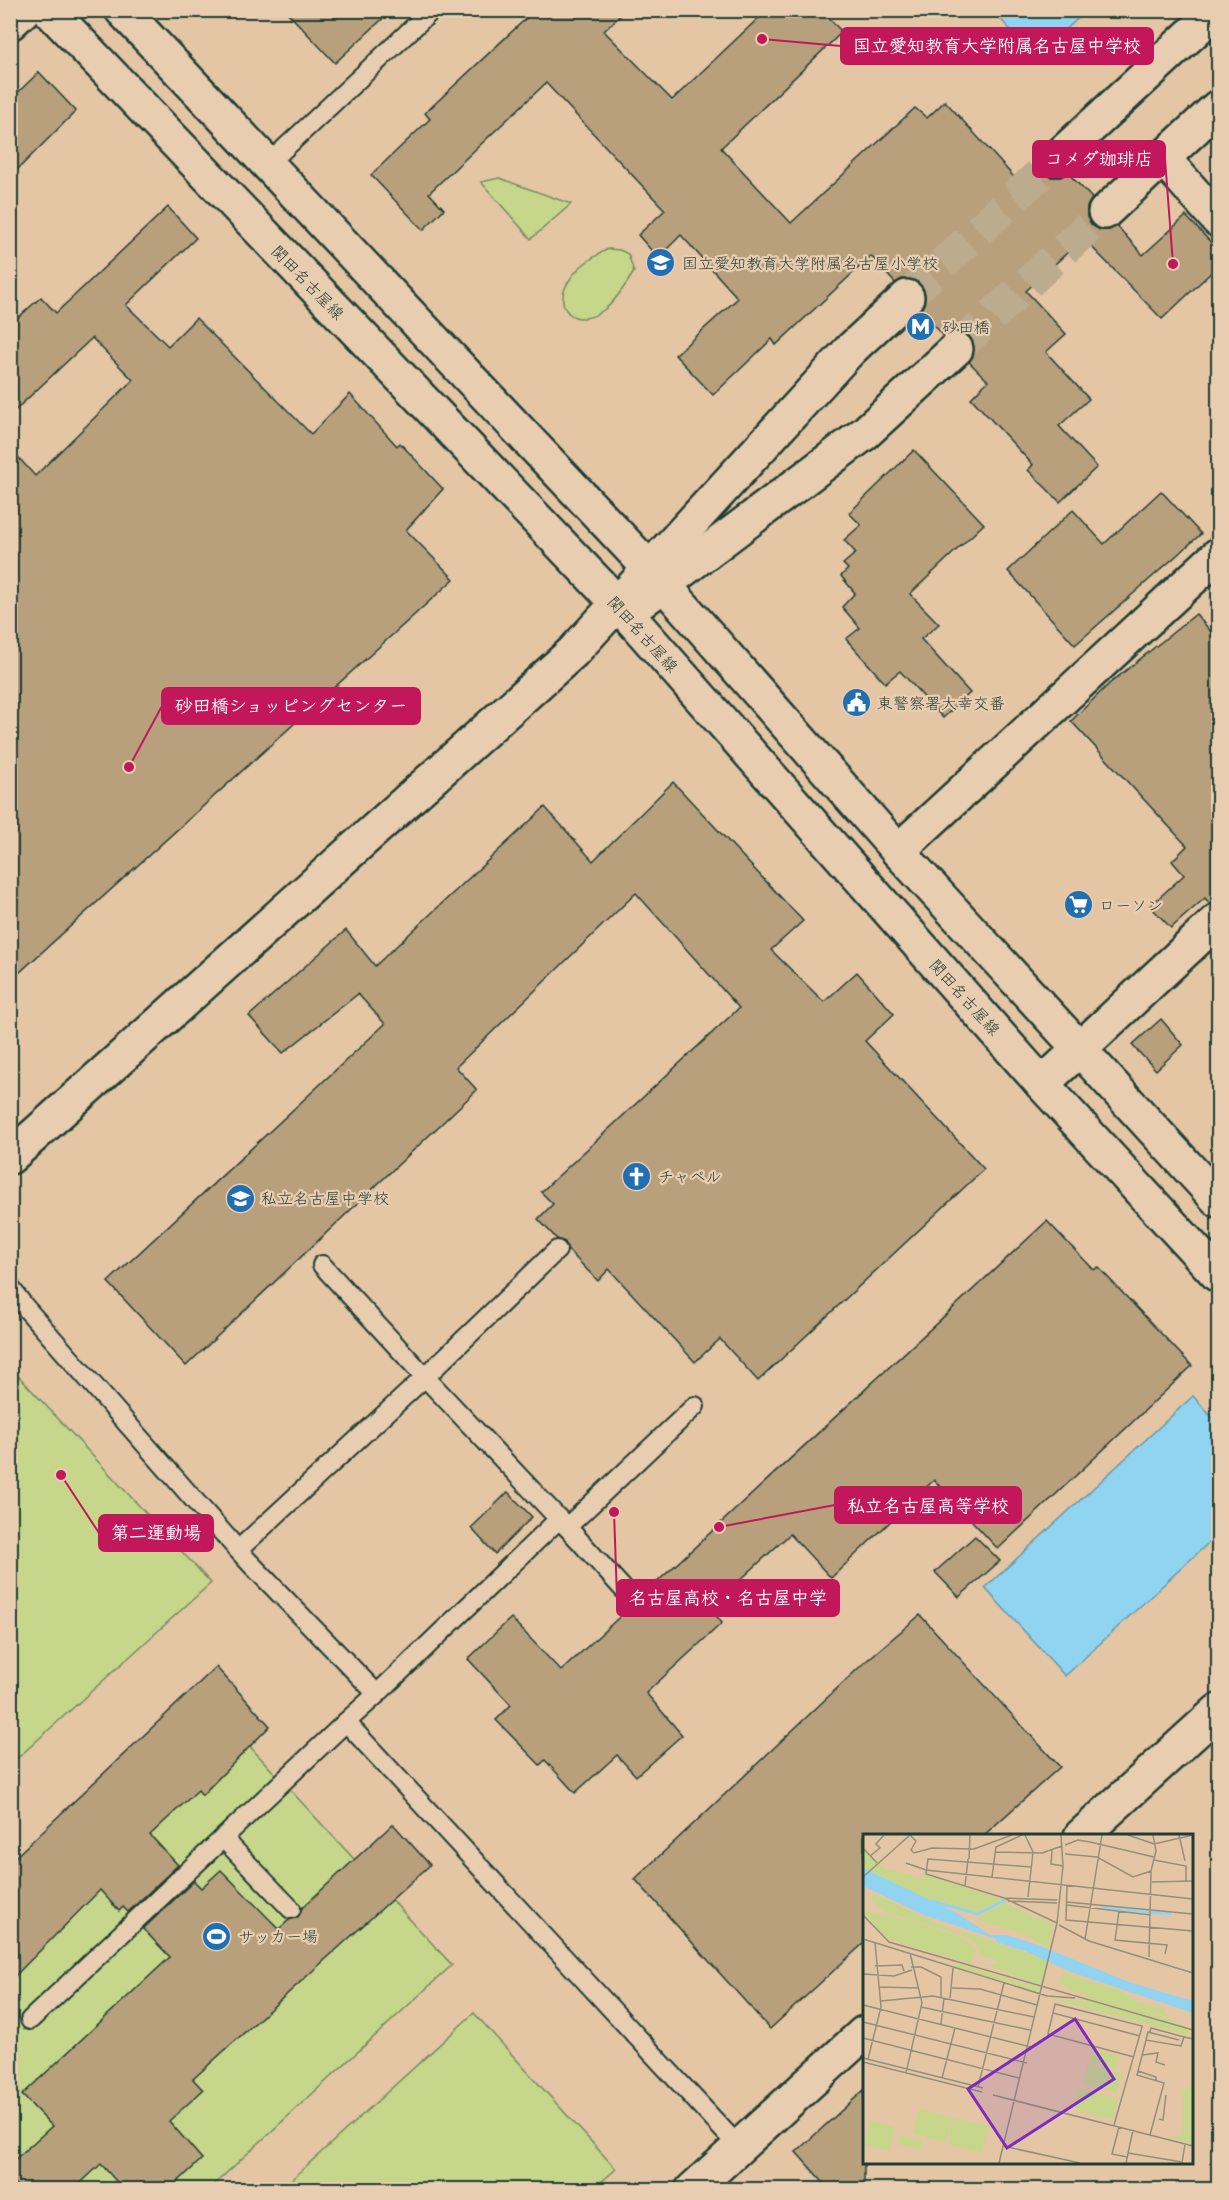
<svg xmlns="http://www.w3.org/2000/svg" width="1229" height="2200" font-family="'Balsamiq Sans','Klee One',sans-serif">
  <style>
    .green { fill: #c6d78b; stroke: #728a60; stroke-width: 1.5 }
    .water { fill: #90d4f2; stroke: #6398a6; stroke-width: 1.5 }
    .building { fill: #b8a07c; stroke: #1f3d34; stroke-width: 1.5 }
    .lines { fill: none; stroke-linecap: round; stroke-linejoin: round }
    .tertiary-tunnel { stroke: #bdab8e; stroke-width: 33; stroke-dasharray: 33 16; stroke-linecap: butt }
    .service-casing { stroke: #1f3d34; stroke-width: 22 }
    .minor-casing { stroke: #1f3d34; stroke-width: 38 }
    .tertiary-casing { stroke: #1f3d34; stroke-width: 38 }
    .primary-casing { stroke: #1f3d34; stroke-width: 38 }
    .service { stroke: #e8cdb0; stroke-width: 18 }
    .minor { stroke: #e8cdb0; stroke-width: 33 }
    .tertiary { stroke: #e8cdb0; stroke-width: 33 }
    .primary { stroke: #e8cdb0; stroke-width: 33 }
    .labels { text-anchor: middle; stroke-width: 4.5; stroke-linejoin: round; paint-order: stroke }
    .poi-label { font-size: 16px; fill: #1f3d34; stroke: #e8cdb0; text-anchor: start }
    .street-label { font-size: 16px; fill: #1f3d34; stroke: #e8cdb0 }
    .inset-river { fill: none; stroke: #90d4f2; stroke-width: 3 }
    .inset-road { fill: none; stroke: #958f78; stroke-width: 1.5 }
    .view { fill: #7b2cbf; fill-opacity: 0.15; stroke: #7b2cbf; stroke-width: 3 }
    .inset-edge { fill: none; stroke: #1f3d34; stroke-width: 3 }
    .leader { fill: none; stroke: #c2185b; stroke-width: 2 }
    .callout-dot { fill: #c2185b; stroke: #e8cdb0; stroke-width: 2 }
    .callout { fill: #c2185b; stroke: #c2185b; stroke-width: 2 }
    .callout-label { font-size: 18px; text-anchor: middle; font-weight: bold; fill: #fff }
  </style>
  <rect width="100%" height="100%" fill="#e4c6a5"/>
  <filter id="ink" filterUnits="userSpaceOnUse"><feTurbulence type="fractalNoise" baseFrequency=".0167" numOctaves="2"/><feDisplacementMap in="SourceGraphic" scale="12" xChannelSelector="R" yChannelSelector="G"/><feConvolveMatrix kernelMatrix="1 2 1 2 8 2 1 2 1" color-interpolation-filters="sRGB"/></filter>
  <g filter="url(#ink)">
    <g class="green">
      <path d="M 499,178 L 571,204 L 531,239 L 481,182 Z"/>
      <path d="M 608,249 L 620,250 L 628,254 L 634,272 C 625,285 617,300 605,309 C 575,332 549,307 571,278 C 580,264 594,257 608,249 Z"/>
      <path d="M 10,1367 L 211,1583 L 11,1764 L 10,1764 Z"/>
      <path d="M 219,1713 L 452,1965 L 209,2189 L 11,2190 L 11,1906 Z"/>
      <path d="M 474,2013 L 616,2169 L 593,2189 L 281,2189 Z"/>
    </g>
    <g class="water">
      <path d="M 993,11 L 1086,11 L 1036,57 Z"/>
      <path d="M 1193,1396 L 1218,1424 L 1218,1534 L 1065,1676 L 985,1588 Z"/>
    </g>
    <g class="building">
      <path d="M 285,10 L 392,10 L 335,63 Z"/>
      <path d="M 535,10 L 626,10 L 604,31 L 672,100 L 767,10 L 821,10 L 842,32 L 721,148 L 791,223 L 915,108 L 927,118 L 945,101 L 1023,187 L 1041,170 L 1051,177 L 1060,177 L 1068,173 L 1092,198 L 1087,207 L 1087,217 L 1091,224 L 1100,230 L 1109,230 L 1117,226 L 1143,255 L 1186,216 L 1218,250 L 1218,266 L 1162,319 L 1083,238 L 1026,291 L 1066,334 L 1046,352 L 1089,399 L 1059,426 L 1097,467 L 1060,502 L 1028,470 L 1033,465 L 971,398 L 988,381 L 969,362 L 974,354 L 974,344 L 970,337 L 961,331 L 951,331 L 943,335 L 920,311 L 925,302 L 925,293 L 921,285 L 912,279 L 902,279 L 895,283 L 871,256 L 776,345 L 772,339 L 713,395 L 675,355 L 737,299 L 735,295 L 681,235 L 658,258 L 638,235 L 665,210 L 546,83 L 429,193 L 444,209 L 423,230 L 371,175 L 430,119 L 425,113 Z"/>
      <path d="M 39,72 L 76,111 L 10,177 L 10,100 Z"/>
      <path d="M 168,207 L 196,238 L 126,305 L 168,346 L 196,318 L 311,434 L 350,394 L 397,446 L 400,443 L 443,489 L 406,530 L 454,579 L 10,981 L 10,448 L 35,476 L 133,380 L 92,338 L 10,415 L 10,325 L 41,297 L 56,313 Z"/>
      <path d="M 914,450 L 984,524 L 910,594 L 939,624 L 921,639 L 970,693 L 943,718 L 900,671 L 885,683 L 846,639 L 860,628 L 842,607 L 855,593 L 841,576 L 848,569 L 843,564 L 856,553 L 844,540 L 861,525 L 849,513 Z"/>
      <path d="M 1161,491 L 1201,534 L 1075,645 L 1008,571 L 1073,510 L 1104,544 Z"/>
      <path d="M 1196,614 L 1218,640 L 1218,902 L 1210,904 L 1205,898 L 1171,928 L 1150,906 L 1184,875 L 1172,861 L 1187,846 L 1071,721 L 1109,684 Z"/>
      <path d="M 673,782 L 803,921 L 771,950 L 824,1002 L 857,972 L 894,1014 L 865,1041 L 984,1169 L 758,1381 L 720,1339 L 695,1362 L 609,1269 L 598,1281 L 568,1250 L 565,1242 L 557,1239 L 538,1219 L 553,1204 L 541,1192 L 739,1008 L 636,893 L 456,1067 L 477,1090 L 186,1366 L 108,1282 L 385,1024 L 358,994 L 283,1053 L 249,1016 L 346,930 L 375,966 L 545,807 L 593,861 Z"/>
      <path d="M 1161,1019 L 1183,1045 L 1156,1070 L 1132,1045 Z"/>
      <path d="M 1047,1221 L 1094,1270 L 1098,1267 L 1192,1366 L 998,1549 L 934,1480 L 831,1578 L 790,1534 L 710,1608 L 722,1623 L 646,1693 L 682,1735 L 636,1776 L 617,1755 L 575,1793 L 545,1760 L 540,1765 L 496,1720 L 511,1705 L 468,1659 L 511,1618 L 561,1671 Z"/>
      <path d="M 508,1492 L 532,1517 L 495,1554 L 471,1528 Z"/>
      <path d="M 975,1536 L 1000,1561 L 959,1597 L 935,1572 Z"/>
      <path d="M 920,1615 L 1060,1767 L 983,1836 L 864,1836 L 864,1943 L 770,2029 L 635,1879 L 865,1662 Z"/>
      <path d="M 216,1667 L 270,1726 L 202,1795 L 198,1790 L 150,1835 L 178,1865 L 128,1912 L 123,1907 L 119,1911 L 100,1890 L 10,1981 L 10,1862 Z"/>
      <path d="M 393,1824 L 430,1865 L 193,2079 L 203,2090 L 169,2121 L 202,2159 L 169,2190 L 124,2190 L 101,2164 L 73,2190 L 21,2190 L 10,2179 L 10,2164 L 52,2126 L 22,2095 L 170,1957 L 143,1929 L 194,1881 L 201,1888 L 221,1870 L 279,1929 L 289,1920 L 298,1917 L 302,1908 Z"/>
      <path d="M 864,2090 L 864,2190 L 830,2190 L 796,2152 Z"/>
    </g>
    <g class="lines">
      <g class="tertiary-tunnel">
        <path d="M 907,297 L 1056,159"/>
        <path d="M 956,349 L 1105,212"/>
      </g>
      <defs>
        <g id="service">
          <path d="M 269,163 L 432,10"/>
          <path d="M 322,1265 L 425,1377 L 557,1250"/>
          <path d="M 10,1287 L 24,1306 L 238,1550 L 250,1563 L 377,1694 L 559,1519 L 425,1377 L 238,1550"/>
          <path d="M 559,1519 L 567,1527 L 695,1406"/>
          <path d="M 567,1527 L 626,1592"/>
          <path d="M 377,1694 L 346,1722 L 739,2147"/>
          <path d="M 223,1838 L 291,1909"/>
          <path d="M 30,2020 L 346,1722"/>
        </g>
        <g id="minor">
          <path d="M 10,23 L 24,10"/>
          <path d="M 1163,158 L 1218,220"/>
          <path d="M 898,851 L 1218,555"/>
          <path d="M 1042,1084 L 1218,920"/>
          <path d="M 1081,1836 L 1218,1711"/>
          <path d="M 692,2190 L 864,2033"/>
        </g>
        <g id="tertiary">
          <path d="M 1056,159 L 1217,10"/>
          <path d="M 1105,212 L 1218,107"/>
          <path d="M 642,601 L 865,433 L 956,349"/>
          <path d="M 10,1157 L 573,652 L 850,350 L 907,297"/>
        </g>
        <g id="primary">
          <path d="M 49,10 L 618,604 L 1042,1084 L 1218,1275"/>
          <path d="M 122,10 L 650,569 L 898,851 L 1218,1200"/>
        </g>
      </defs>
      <use href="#service" class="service-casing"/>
      <use href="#minor" class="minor-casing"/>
      <use href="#tertiary" class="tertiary-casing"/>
      <use href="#primary" class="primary-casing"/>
      <use href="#service" class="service"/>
      <use href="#minor" class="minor"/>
      <use href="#tertiary" class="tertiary"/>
      <use href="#primary" class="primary"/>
    </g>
  </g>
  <defs>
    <symbol id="school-disc" viewBox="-11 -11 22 22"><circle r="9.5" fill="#1f6fb2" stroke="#e8cdb0"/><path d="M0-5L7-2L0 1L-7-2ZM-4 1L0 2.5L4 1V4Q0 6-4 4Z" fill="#fff"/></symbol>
    <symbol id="metro-disc" viewBox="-11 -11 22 22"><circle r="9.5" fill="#1f6fb2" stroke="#e8cdb0"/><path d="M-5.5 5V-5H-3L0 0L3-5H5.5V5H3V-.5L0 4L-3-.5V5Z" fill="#fff"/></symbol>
    <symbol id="civic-disc" viewBox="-11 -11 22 22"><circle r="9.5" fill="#1f6fb2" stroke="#e8cdb0"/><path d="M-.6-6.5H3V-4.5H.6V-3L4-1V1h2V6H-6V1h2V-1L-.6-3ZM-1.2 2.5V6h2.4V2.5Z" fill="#fff"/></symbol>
    <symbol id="supermarket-disc" viewBox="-11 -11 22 22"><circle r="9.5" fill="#1f6fb2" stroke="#e8cdb0"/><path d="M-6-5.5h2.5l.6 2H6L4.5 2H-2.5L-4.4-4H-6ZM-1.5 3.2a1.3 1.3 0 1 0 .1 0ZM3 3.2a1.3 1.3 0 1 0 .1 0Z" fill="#fff"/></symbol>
    <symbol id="church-disc" viewBox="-11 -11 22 22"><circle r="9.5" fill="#1f6fb2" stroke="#e8cdb0"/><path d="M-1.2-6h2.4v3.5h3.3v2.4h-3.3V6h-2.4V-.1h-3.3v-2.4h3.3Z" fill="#fff"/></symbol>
    <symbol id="stadium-disc" viewBox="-11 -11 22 22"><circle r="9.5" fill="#1f6fb2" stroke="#e8cdb0"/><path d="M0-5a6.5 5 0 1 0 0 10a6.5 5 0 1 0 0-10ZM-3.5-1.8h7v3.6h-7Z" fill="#fff"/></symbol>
  </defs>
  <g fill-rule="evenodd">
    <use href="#school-disc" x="644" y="246" width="33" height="33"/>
    <use href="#metro-disc" x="904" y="310" width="33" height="33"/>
    <use href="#civic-disc" x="840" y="686" width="33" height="33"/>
    <use href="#supermarket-disc" x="1062" y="888" width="33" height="33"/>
    <use href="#church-disc" x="620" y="1160" width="33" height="33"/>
    <use href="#school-disc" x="224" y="1182" width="33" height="33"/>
    <use href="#stadium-disc" x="200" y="1920" width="33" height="33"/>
  </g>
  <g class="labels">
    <g class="poi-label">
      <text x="682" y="269">国立愛知教育大学附属名古屋小学校</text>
      <text x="942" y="333">砂田橋</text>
      <text x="877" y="709">東警察署大幸交番</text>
      <text x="1099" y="911">ローソン</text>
      <text x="658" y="1182">チャペル</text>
      <text x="261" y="1204">私立名古屋中学校</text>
      <text x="238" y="1942">サッカー場</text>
    </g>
    <g class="street-label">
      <text transform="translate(308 282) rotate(46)" y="6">関田名古屋線</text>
      <text transform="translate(643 634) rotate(48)" y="6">関田名古屋線</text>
      <text transform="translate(965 997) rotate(48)" y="6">関田名古屋線</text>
    </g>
  </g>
  <g transform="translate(863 1834)">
    <rect width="330" height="330" fill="#e4c6a5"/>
    <path d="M 0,15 L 21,34 L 60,45 L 63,41 L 140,66 L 116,79 L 62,64 L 0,33 ZM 11,60 L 100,101 L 96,96 L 184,126 L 179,152 L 121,130 L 135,130 L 128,124 L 118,123 L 113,110 L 103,103 L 22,78 L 7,65 ZM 140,69 L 190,90 L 185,114 L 161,100 L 113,86 ZM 0,77 L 49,87 L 102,105 L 113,116 L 108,130 L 20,103 ZM 92,129 L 177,154 L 176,159 L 91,133 ZM 200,139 L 256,156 L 277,169 L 301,174 L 302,180 L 312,185 L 208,156 L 195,148 ZM 222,159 L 306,185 L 327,194 L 223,164 ZM 184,164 L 232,168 L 326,196 L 325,201 ZM 230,216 L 256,222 L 253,235 L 227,228 ZM 225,230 L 259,239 L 254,258 L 220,250 ZM 330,251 L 330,302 L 329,309 L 307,303 L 320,301 L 320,267 L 319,258 L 303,258 L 320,257 ZM 214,254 L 255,265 L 249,285 L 212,276 ZM 56,275 L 90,284 L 83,308 L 50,300 ZM 91,284 L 126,292 L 119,319 L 85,310 ZM 8,286 L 32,293 L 26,317 L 1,310 ZM 37,301 L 60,307 L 57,315 L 34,310 Z" fill="#c6d78b"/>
    <path d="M 0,34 L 92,78 L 127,101 L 144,101 L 175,111 L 266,148 L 330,167 L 330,179 L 208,138 L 145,109 L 61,81 L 0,52 Z" fill="#90d4f2"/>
    <path class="inset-river" d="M 68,67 L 115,80 L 142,66M 238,73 L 308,80M 133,106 L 160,115"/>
    <path class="inset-road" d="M 47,1 L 53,7 L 48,16 L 51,19 L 69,14 L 111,15 L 149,1M 162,1 L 170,18 L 165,63M 265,1 L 291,10 L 330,1M 316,1 L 322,27M 202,11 L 215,6 L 227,8 L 291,23M 0,14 L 14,29M 189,16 L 188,30 L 200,32M 132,18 L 179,19 L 199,12M 202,20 L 234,23 L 270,43 L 288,37M 7,22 L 17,14 L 13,10 L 21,1M 106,25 L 107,1M 291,26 L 323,32 L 323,47M 43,29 L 63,36 L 330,65M 168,33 L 65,25 L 63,40 L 141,64 L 194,66M 0,43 L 47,1M 129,43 L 133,13 L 159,1M 289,48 L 330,47M 204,51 L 203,86 L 330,97M 102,52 L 105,25M 141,64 L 194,89M 145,67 L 194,69M 204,68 L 330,80M 204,71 L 288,81M 256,77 L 252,106 L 304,111 L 302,120M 0,81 L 26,108 L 330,196M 196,91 L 226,107 L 330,139M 0,105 L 184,162 L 212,164M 222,105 L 239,1M 286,123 L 288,37 L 293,17 L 290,1M 12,132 L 39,131 L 41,137M 48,133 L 58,133 L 78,143 L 78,163M 0,140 L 31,142 L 49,136M 16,153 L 55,154M 89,154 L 117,155 L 174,171M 87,164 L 90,134M 18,167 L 70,162 L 171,183M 0,171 L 168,213M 58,173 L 167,196M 190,179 L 277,202M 0,188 L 164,229M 78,190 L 81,164M 287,198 L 288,194 L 321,203M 0,204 L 156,244M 283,206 L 285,198 L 316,206M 279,221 L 295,219 L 293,228 L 302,231M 0,224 L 120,254M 5,225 L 18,173 L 12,109M 0,228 L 119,258M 275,237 L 293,243 L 293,246M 43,239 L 59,169 L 47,119M 79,244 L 92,194M 115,253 L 141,149M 130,261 L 330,312M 296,285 L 300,286 L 303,261M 251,291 L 279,193 L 279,192 L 192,170 L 185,200 L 271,223M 256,293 L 249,320 L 264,323M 287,301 L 301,249 L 274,241 L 283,206 L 318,212 L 321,203 L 330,205M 140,312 L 217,329M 265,319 L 319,328M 136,329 L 194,89 L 200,32 L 198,1M 263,329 L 270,296M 319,329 L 322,310"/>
    <path class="view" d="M 212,185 L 251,245 L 144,314 L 105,255 Z"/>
    <rect width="330" height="330" class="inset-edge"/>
  </g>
  <path class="leader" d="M762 39L841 46M1173 264L1165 159M129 767L162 706M719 1527L835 1505M61 1475L99 1533M614 1512L617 1598"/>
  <g class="callout-dot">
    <circle cx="762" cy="39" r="6"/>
    <circle cx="1173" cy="264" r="6"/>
    <circle cx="129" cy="767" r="6"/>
    <circle cx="719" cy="1527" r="6"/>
    <circle cx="61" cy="1475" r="6"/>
    <circle cx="614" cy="1512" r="6"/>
  </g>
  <g class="callout">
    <rect x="841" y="28" width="312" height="36" rx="6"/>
    <rect x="1033" y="141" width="132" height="36" rx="6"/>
    <rect x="162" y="688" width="258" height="36" rx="6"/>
    <rect x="835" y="1487" width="186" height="36" rx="6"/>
    <rect x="99" y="1515" width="114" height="36" rx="6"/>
    <rect x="617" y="1580" width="222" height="36" rx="6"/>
  </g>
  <g class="callout-label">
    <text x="997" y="52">国立愛知教育大学附属名古屋中学校</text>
    <text x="1099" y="165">コメダ珈琲店</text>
    <text x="291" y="712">砂田橋ショッピングセンター</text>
    <text x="928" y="1512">私立名古屋高等学校</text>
    <text x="156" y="1539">第二運動場</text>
    <text x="728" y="1604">名古屋高校・名古屋中学</text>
  </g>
  <rect width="1229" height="2200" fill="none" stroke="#e8cdb0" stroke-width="36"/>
  <rect x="18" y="18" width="1193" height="2164" fill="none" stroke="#1f3d34" stroke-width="2" filter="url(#ink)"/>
</svg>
